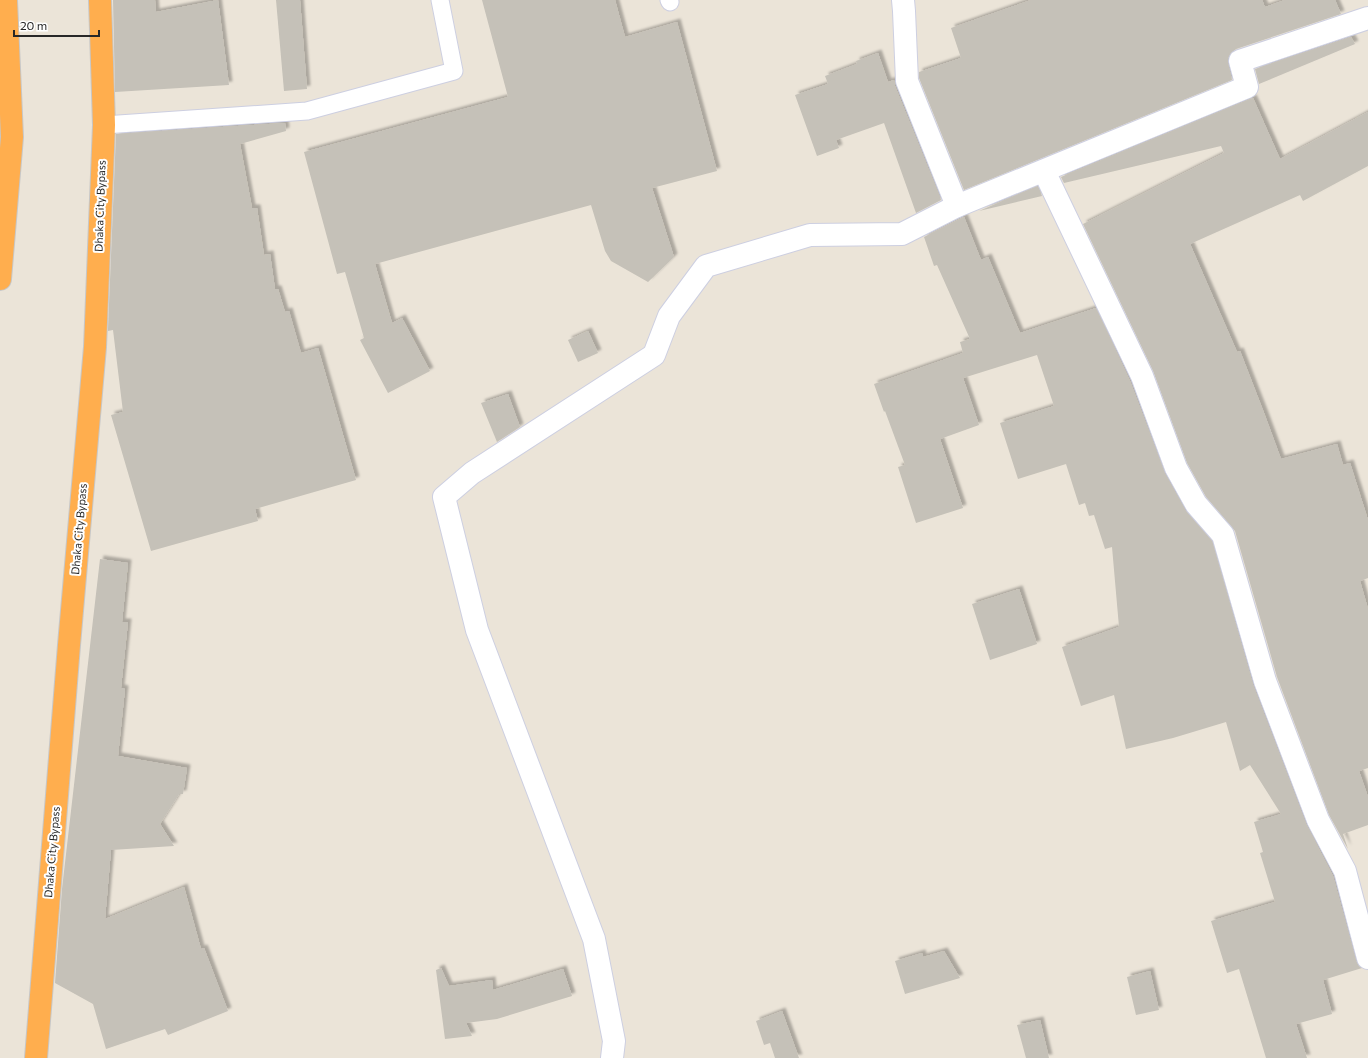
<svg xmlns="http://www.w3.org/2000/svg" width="1368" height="1058" font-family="Commissioner,sans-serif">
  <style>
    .building { fill: #c5c1b8; filter: url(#shadow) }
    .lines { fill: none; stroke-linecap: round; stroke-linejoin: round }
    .lane-casing { stroke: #cdcfe1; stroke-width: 19 }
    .street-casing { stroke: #cdcfe1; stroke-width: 24 }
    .highway-casing { stroke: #c7c7c7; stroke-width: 24 }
    .lane { stroke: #fff; stroke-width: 17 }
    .street { stroke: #fff; stroke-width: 22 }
    .highway { stroke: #ffae4e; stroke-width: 22 }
    .labels { text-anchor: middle; stroke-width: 4; stroke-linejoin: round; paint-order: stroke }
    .street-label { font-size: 11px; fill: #272727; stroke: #fff }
  </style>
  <defs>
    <filter id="shadow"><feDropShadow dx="3.5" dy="-3.5" stdDeviation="1" flood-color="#0004"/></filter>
  </defs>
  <rect width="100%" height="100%" fill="#ebe4d8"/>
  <g class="building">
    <path d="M 113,0 L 155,0 L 156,12 L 218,0 L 229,85 L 115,92 Z"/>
    <path d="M 276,0 L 300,0 L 307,89 L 284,91 Z"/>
    <path d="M 482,0 L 615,0 L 625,37 L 677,22 L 717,171 L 652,188 L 674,257 L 648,282 L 611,261 L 605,251 L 591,205 L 375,264 L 392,323 L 402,318 L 430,371 L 388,393 L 360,340 L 364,338 L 345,272 L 337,274 L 304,152 L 508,97 Z"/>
    <path d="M 1031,0 L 1262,0 L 1265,7 L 1285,0 L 1335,0 L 1341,14 L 1236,49 L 1231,53 L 1228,58 L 1228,64 L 1232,80 L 964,190 L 919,78 L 919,72 L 961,58 L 951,28 Z"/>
    <path d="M 1351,37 L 1355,44 L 1259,84 L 1255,69 Z"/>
    <path d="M 878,53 L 888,82 L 894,80 L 895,86 L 941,200 L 916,213 L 884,123 L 836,140 L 839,148 L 817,156 L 795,95 L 828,84 L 825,76 L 857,64 L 856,61 Z"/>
    <path d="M 1253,98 L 1280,159 L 1368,112 L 1368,166 L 1303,201 L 1300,195 L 1190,244 L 1237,352 L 1240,351 L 1264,413 L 1281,459 L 1337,444 L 1343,465 L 1350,463 L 1368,520 L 1368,578 L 1360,581 L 1368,609 L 1368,768 L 1359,771 L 1368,797 L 1368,825 L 1343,834 L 1348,849 L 1329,815 L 1277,677 L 1235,531 L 1206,497 L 1187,463 L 1153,371 L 1083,224 L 1224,153 L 1221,146 L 1064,183 L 1061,177 Z"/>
    <path d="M 285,123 L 286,131 L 240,144 L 252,208 L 257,208 L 264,255 L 270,254 L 275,289 L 278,289 L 285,312 L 289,311 L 301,353 L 318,348 L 356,480 L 255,509 L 258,521 L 151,551 L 111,415 L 123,412 L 113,330 L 108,331 L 108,329 L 116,134 Z"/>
    <path d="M 1038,186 L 1042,196 L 979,211 Z"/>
    <path d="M 964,217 L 981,260 L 988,257 L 1020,333 L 1096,308 L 1130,381 L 1165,474 L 1185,510 L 1212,541 L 1253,685 L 1306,824 L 1333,876 L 1356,961 L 1359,966 L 1362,968 L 1323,980 L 1332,1014 L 1296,1024 L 1307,1058 L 1266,1058 L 1239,969 L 1227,973 L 1211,921 L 1275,902 L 1260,853 L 1263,852 L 1254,822 L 1281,814 L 1250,765 L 1240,771 L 1226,722 L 1173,738 L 1126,749 L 1114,695 L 1081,706 L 1062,647 L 1119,627 L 1112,547 L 1105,549 L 1094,515 L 1089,516 L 1085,503 L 1079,505 L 1066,464 L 1018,479 L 1000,423 L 1054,406 L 1037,355 L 963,378 L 979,425 L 940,439 L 963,508 L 916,523 L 898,467 L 905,465 L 885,411 L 884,412 L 874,384 L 963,353 L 960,342 L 970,339 L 937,265 L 934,266 L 924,237 Z"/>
    <path d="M 588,331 L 598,353 L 578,362 L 568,340 Z"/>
    <path d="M 508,394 L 520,427 L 497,442 L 481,403 Z"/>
    <path d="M 100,559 L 128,563 L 122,622 L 128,622 L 121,688 L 125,689 L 118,756 L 187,768 L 183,794 L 179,794 L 160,824 L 174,846 L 111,850 L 105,919 L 184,887 L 201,949 L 204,948 L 228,1011 L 168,1035 L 165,1029 L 106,1049 L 93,1004 L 55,983 L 62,889 Z"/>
    <path d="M 1019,589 L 1037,644 L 990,660 L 972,604 Z"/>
    <path d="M 944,951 L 960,978 L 905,994 L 895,961 L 922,953 L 923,957 Z"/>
    <path d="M 441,968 L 449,986 L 492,980 L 493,990 L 563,969 L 572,996 L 497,1019 L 466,1023 L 472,1036 L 445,1039 L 436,970 Z"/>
    <path d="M 1150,971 L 1159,1010 L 1136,1015 L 1127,977 Z"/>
    <path d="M 782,1011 L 799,1058 L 775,1058 L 770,1043 L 764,1045 L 756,1021 Z"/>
    <path d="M 1040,1020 L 1049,1058 L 1026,1058 L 1017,1025 Z"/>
  </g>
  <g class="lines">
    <defs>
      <g id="lane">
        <path d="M 669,0 L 670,2"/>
        <path d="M 104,125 L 307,111 L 454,71 L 440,0"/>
      </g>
      <g id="street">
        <path d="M 903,0 L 904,11 L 907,81 L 957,206"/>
        <path d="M 1044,171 L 1142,376 L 1176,468 L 1196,504 L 1223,535 L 1265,681 L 1318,820 L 1345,871 L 1368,958"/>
        <path d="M 612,1058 L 614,1041 L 594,939 L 477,630 L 444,497 L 472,473 L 654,355 L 669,316 L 706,266 L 810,235 L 902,234 L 957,206 L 1247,87 L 1240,61 L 1368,18"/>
      </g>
      <g id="highway">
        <path d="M 0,279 L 12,137 L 6,0"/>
        <path d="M 36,1058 L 69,645 L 95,347 L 104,125 L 100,0"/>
      </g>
    </defs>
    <use href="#lane" class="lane-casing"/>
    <use href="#street" class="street-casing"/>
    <use href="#highway" class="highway-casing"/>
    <use href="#lane" class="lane"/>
    <use href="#street" class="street"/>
    <use href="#highway" class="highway"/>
  </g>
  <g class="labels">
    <g class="street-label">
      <text transform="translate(100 206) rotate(-88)" y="4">Dhaka City Bypass</text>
      <text transform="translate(79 529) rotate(-85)" y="4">Dhaka City Bypass</text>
      <text transform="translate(52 852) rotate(-85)" y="4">Dhaka City Bypass</text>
    </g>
  </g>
  <path d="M14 30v6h85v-6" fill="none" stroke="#272727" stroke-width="2"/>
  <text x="20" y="30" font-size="12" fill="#272727" stroke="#ffffff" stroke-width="3" paint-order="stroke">20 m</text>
</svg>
